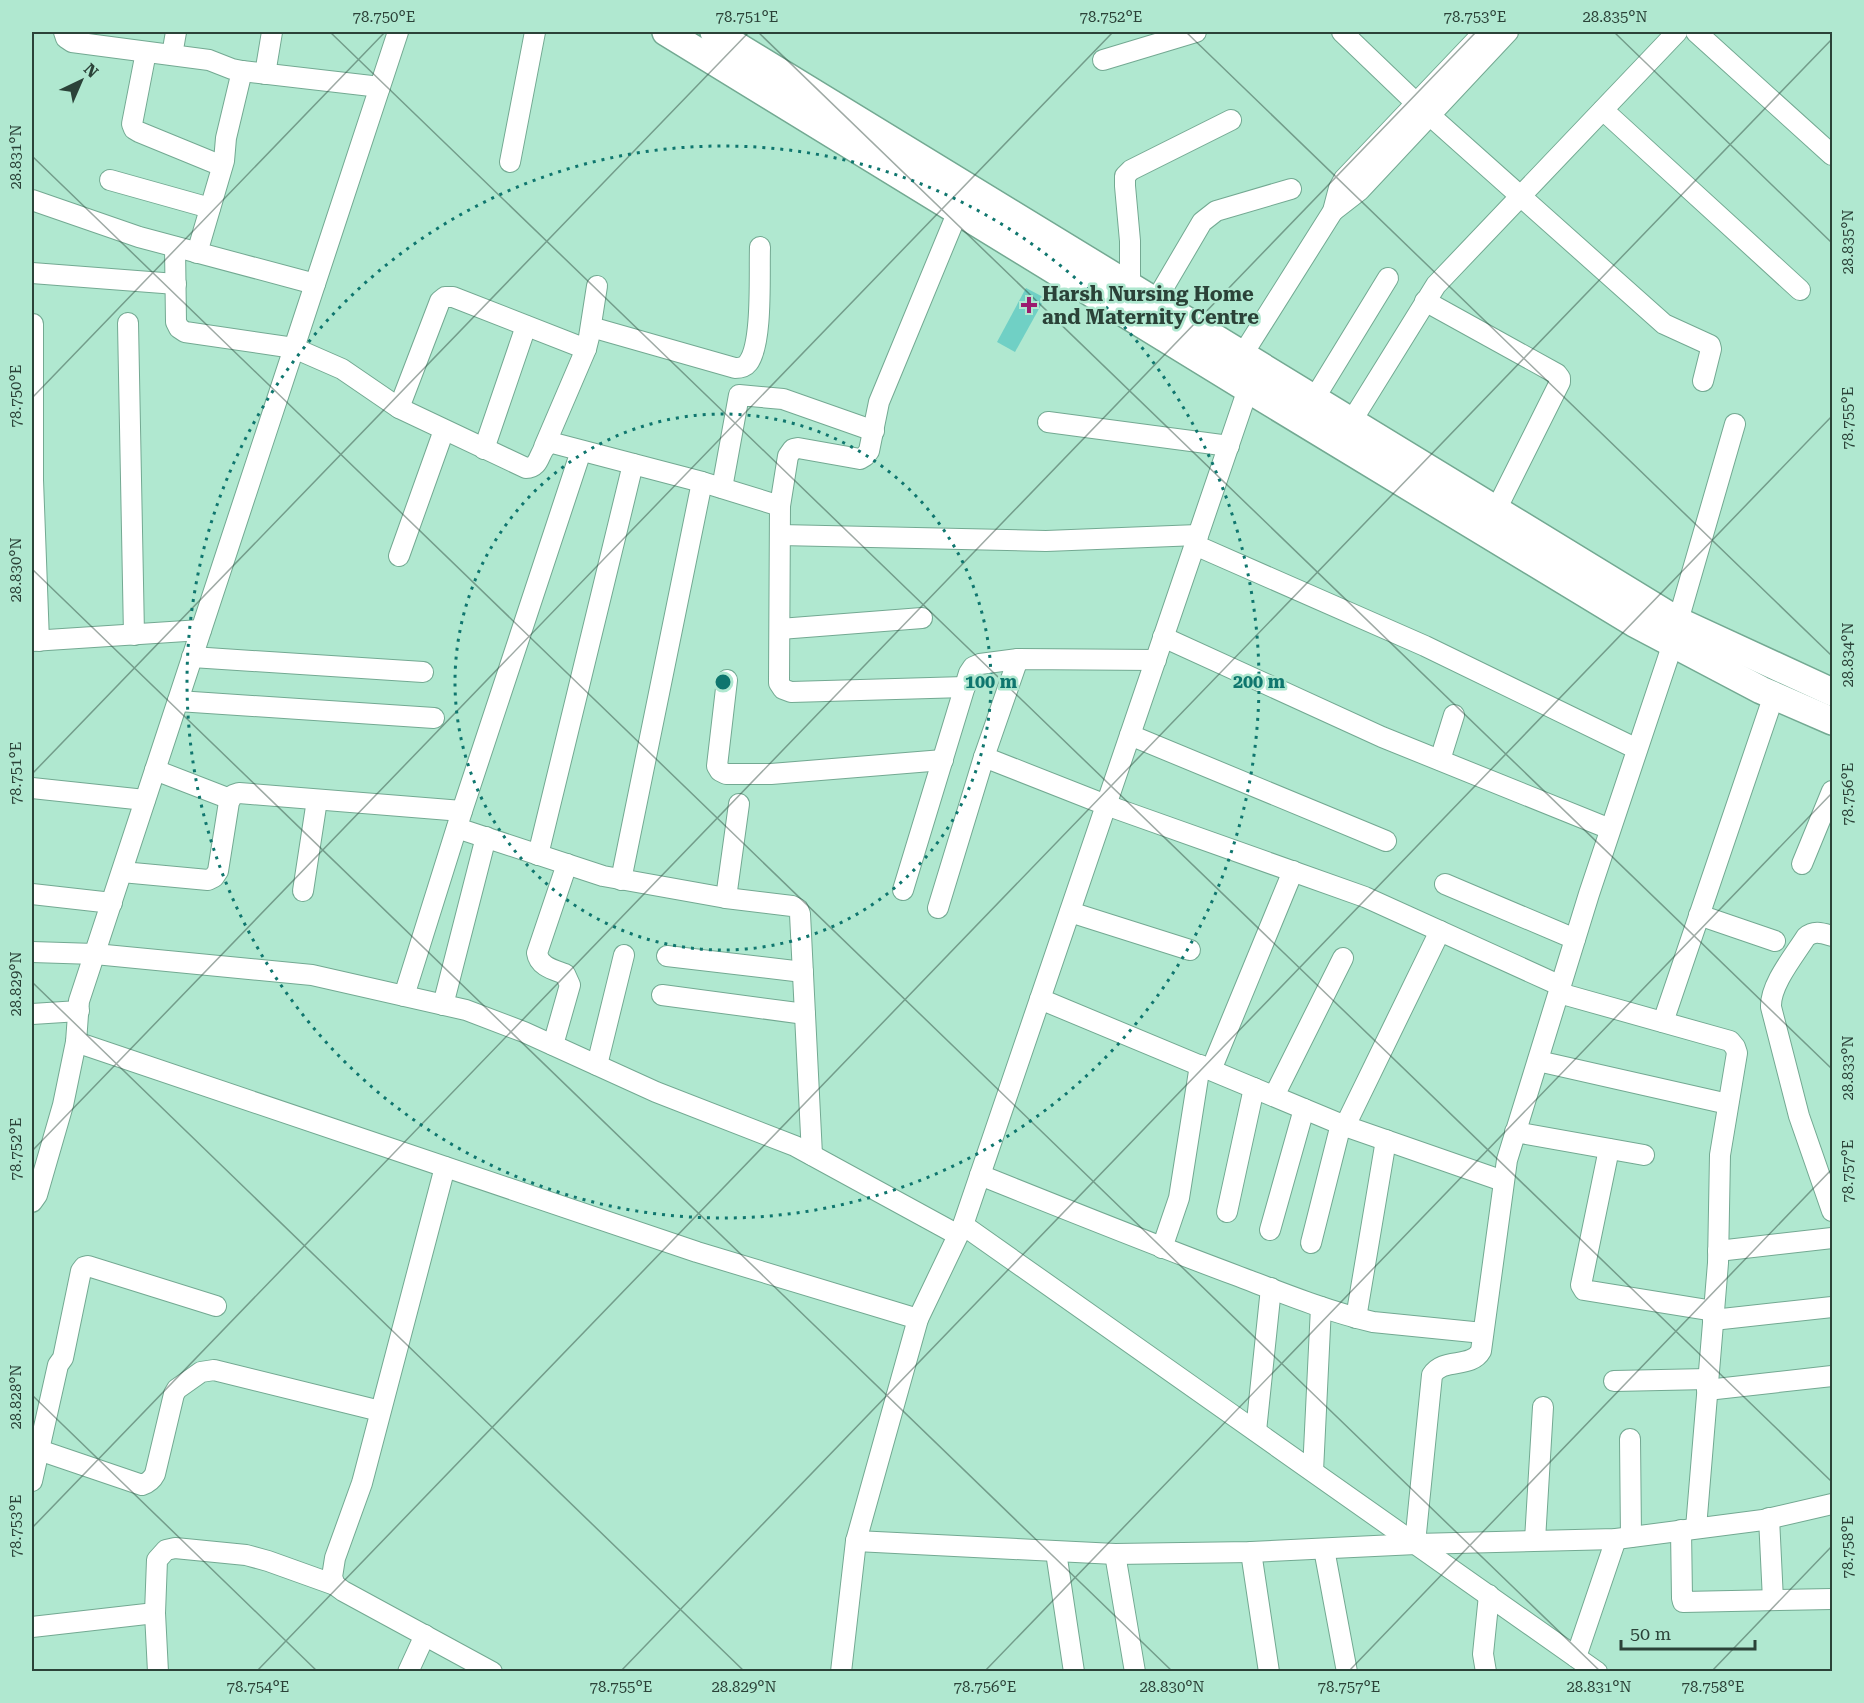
<svg xmlns="http://www.w3.org/2000/svg" width="1864" height="1703" font-family="'Roboto Serif',serif">
  <style>
    .building { fill: #70d0c5 }
    .lines { fill: none; stroke-linecap: round; stroke-linejoin: round }
    .street-casing { stroke: #73a992; stroke-width: 22 }
    .secondary-casing { stroke: #73a992; stroke-width: 30 }
    .street { stroke: #fff; stroke-width: 20 }
    .secondary { stroke: #fff; stroke-width: 27 }
    .ticks { fill: none; stroke: #2b4238; stroke-width: 1.5; stroke-opacity: 0.45 }
    .ring { fill: none; stroke: #0f766e; stroke-width: 3; stroke-dasharray: 3 6 }
    .poi-dot { fill: #9b1b6f; stroke: #b0e8d0; stroke-width: 2 }
    .labels { text-anchor: middle; stroke-width: 5; stroke-linejoin: round; paint-order: stroke }
    .poi-label { font-size: 20px; font-weight: bold; fill: #2b4238; stroke: #b0e8d0; text-anchor: start }
    .centre { fill: #0f766e; stroke: #b0e8d0; stroke-width: 3 }
    .ring-label { font-size: 18px; text-anchor: middle; font-weight: bold; fill: #0f766e; stroke: #b0e8d0; stroke-width: 5; stroke-linejoin: round; paint-order: stroke }
    .neatline { fill: none; stroke: #2b4238; stroke-width: 2 }
    .ticks-label { font-size: 15px; text-anchor: middle; fill: #2b4238 }
  </style>
  <rect width="100%" height="100%" fill="#b0e8d0"/>
  <path class="building" d="M 1026,288 L 1045,298 L 1015,352 L 997,342 Z"/>
  <g class="lines">
    <defs>
      <g id="street">
        <path d="M 64,32 L 66,38 L 72,42 L 209,60 L 232,69 L 242,71 L 380,87"/>
        <path d="M 398,32 L 79,1001 L 76,1042 L 697,1252 L 918,1319"/>
        <path d="M 1342,32 L 1416,103 L 1664,324 L 1710,345 L 1711,349 L 1703,381"/>
        <path d="M 1696,32 L 1832,155"/>
        <path d="M 146,52 L 132,124 L 134,129 L 139,132 L 222,166"/>
        <path d="M 172,55 L 176,32"/>
        <path d="M 1103,60 L 1196,32"/>
        <path d="M 265,74 L 272,32"/>
        <path d="M 1603,110 L 1800,290"/>
        <path d="M 510,162 L 535,32"/>
        <path d="M 110,180 L 210,208"/>
        <path d="M 32,200 L 139,237 L 315,284"/>
        <path d="M 958,211 L 879,402 L 869,451 L 865,456 L 860,459 L 798,448 L 793,449 L 788,456 L 780,506 L 779,683 L 783,689 L 791,692 L 965,687"/>
        <path d="M 1333,211 L 1360,190 L 1508,32"/>
        <path d="M 175,247 L 176,322 L 179,328 L 185,332 L 294,348 L 342,369 L 399,408 L 526,468 C 543,468 537,446 553,443 L 702,482 L 780,506"/>
        <path d="M 197,253 L 224,161 L 226,138 L 242,71"/>
        <path d="M 32,273 L 176,284"/>
        <path d="M 1130,286 L 1130,241 L 1125,186 L 1125,176 L 1131,170 L 1231,120"/>
        <path d="M 1425,301 L 1557,374 L 1560,378 L 1560,382 L 1496,510"/>
        <path d="M 1155,302 L 1202,222 L 1216,211 L 1291,189"/>
        <path d="M 128,323 L 134,635"/>
        <path d="M 33,324 L 33,480 L 39,641"/>
        <path d="M 591,327 L 735,368 C 740,368 745,367 748,363 C 763,344 759,273 760,247"/>
        <path d="M 1236,365 L 1333,211 L 1339,188 L 1344,179 L 1484,32"/>
        <path d="M 1314,399 L 1388,278"/>
        <path d="M 399,408 L 440,301 L 445,297 L 453,297 L 586,349"/>
        <path d="M 1048,422 L 1229,446"/>
        <path d="M 1351,422 L 1436,285 L 1677,32"/>
        <path d="M 544,447 L 586,349 L 589,337 L 597,286"/>
        <path d="M 484,449 L 526,326"/>
        <path d="M 722,488 L 739,395 L 783,399 L 874,431"/>
        <path d="M 780,535 L 1046,541 L 1198,535"/>
        <path d="M 1195,545 L 1425,646 L 1637,749"/>
        <path d="M 399,556 L 444,430"/>
        <path d="M 1678,621 L 1735,424"/>
        <path d="M 780,629 L 922,618"/>
        <path d="M 1163,637 L 1382,737 L 1610,829"/>
        <path d="M 32,641 L 201,630"/>
        <path d="M 192,657 L 423,672"/>
        <path d="M 727,680 L 717,766 L 720,771 L 726,774 L 771,774 L 943,760"/>
        <path d="M 178,701 L 434,718"/>
        <path d="M 1130,735 L 1386,841"/>
        <path d="M 984,757 L 1106,805 L 1365,897 L 1561,986"/>
        <path d="M 1440,760 L 1454,715"/>
        <path d="M 155,770 L 230,799"/>
        <path d="M 32,788 L 145,800"/>
        <path d="M 457,828 L 603,876 L 726,898 L 792,906 L 798,909 L 800,914 L 812,1155"/>
        <path d="M 538,855 L 633,464"/>
        <path d="M 1802,864 L 1832,791"/>
        <path d="M 122,872 L 208,880 L 214,877 L 218,871 L 229,802 L 233,795 L 239,793 L 462,811"/>
        <path d="M 621,880 L 702,482"/>
        <path d="M 1445,884 L 1575,939"/>
        <path d="M 903,890 L 969,673 L 973,667 L 980,664 L 1018,659 L 1156,660"/>
        <path d="M 303,891 L 317,800"/>
        <path d="M 32,894 L 112,903"/>
        <path d="M 726,898 L 739,804"/>
        <path d="M 938,908 L 984,757 L 1018,659"/>
        <path d="M 1070,912 L 1190,950"/>
        <path d="M 1699,915 L 1775,941"/>
        <path d="M 1832,936 C 1822,933 1814,930 1806,937 C 1794,956 1770,985 1771,1007 L 1799,1116 L 1832,1211"/>
        <path d="M 32,952 L 95,954 L 312,975 L 466,1010 L 524,1032 L 656,1092 L 795,1146 L 958,1235"/>
        <path d="M 667,956 L 803,972"/>
        <path d="M 1559,993 L 1730,1041 L 1735,1047 L 1737,1053 L 1720,1155 L 1718,1263 L 1696,1528"/>
        <path d="M 662,995 L 805,1014"/>
        <path d="M 404,996 L 462,811 L 581,451"/>
        <path d="M 1040,999 L 1345,1126 L 1503,1181"/>
        <path d="M 443,1005 L 486,837"/>
        <path d="M 32,1014 L 79,1011"/>
        <path d="M 1663,1022 L 1774,695"/>
        <path d="M 553,1045 L 570,985 L 565,974 C 555,970 539,967 537,953 L 567,864"/>
        <path d="M 1538,1061 L 1728,1104"/>
        <path d="M 597,1065 L 624,955"/>
        <path d="M 1211,1070 L 1293,871"/>
        <path d="M 1274,1096 L 1343,958"/>
        <path d="M 1345,1126 L 1440,931"/>
        <path d="M 1515,1132 L 1644,1155"/>
        <path d="M 1609,1149 L 1581,1285 L 1584,1290 L 1714,1311"/>
        <path d="M 445,1167 L 362,1483 L 335,1558 L 332,1577 L 335,1585 L 343,1591 L 492,1672"/>
        <path d="M 980,1175 C 1065,1209 1149,1243 1235,1275 C 1280,1292 1326,1311 1373,1322 L 1483,1333"/>
        <path d="M 32,1202 L 37,1195 L 63,1105 L 76,1042"/>
        <path d="M 1227,1212 L 1254,1088"/>
        <path d="M 963,1225 L 1597,1672"/>
        <path d="M 1270,1230 L 1304,1109"/>
        <path d="M 1311,1243 L 1341,1124"/>
        <path d="M 1162,1248 L 1179,1198 L 1200,1065"/>
        <path d="M 1718,1251 L 1832,1238"/>
        <path d="M 1356,1318 L 1386,1140"/>
        <path d="M 1713,1320 L 1832,1307"/>
        <path d="M 1614,1381 L 1708,1379"/>
        <path d="M 1707,1390 L 1832,1376"/>
        <path d="M 1256,1431 L 1271,1288"/>
        <path d="M 1630,1439 L 1631,1537"/>
        <path d="M 39,1450 L 142,1485 C 148,1483 152,1480 155,1474 L 174,1394 L 177,1389 L 201,1372 L 214,1370 L 380,1411"/>
        <path d="M 1313,1471 L 1321,1307"/>
        <path d="M 32,1481 L 58,1365 L 63,1358 L 81,1271 L 84,1267 L 88,1266 L 216,1306"/>
        <path d="M 1769,1518 L 1773,1600"/>
        <path d="M 1681,1530 L 1682,1598 L 1683,1602 L 1832,1599"/>
        <path d="M 1535,1540 L 1543,1407"/>
        <path d="M 856,1541 L 1115,1554 L 1251,1552 L 1416,1544 L 1616,1539 L 1763,1520 L 1832,1504"/>
        <path d="M 1415,1543 L 1432,1375 C 1443,1357 1471,1369 1481,1351 L 1507,1160 L 1589,894 L 1673,643"/>
        <path d="M 1324,1549 L 1347,1672"/>
        <path d="M 1056,1552 L 1074,1672"/>
        <path d="M 1251,1552 L 1269,1672"/>
        <path d="M 1115,1554 L 1135,1672"/>
        <path d="M 32,1627 L 155,1613"/>
        <path d="M 1576,1657 L 1616,1539"/>
        <path d="M 158,1672 L 155,1613 L 157,1560 L 166,1550 L 175,1548 L 246,1555 L 268,1561 L 335,1585"/>
        <path d="M 408,1672 L 425,1635"/>
        <path d="M 841,1672 L 856,1541 L 918,1319 L 963,1225 L 1252,377"/>
        <path d="M 1486,1672 L 1483,1654 L 1489,1595"/>
      </g>
      <g id="secondary">
        <path d="M 666,32 L 1248,389 L 1634,623 L 1761,690 L 1832,721"/>
        <path d="M 714,32 L 1678,621 L 1832,692"/>
      </g>
    </defs>
    <use href="#street" class="street-casing"/>
    <use href="#secondary" class="secondary-casing"/>
    <use href="#street" class="street"/>
    <use href="#secondary" class="secondary"/>
  </g>
  <path class="ticks" d="M 330,32 L 1832,1482M 758,32 L 1832,1069M 1186,32 L 1832,656M 1614,32 L 1832,243M 32,156 L 1601,1672M 32,398 L 385,32M 32,569 L 1173,1672M 32,774 L 749,32M 32,982 L 745,1672M 32,1151 L 1113,32M 32,1395 L 318,1672M 32,1528 L 1476,32M 256,1672 L 1832,39M 620,1672 L 1832,416M 984,1672 L 1832,793M 1348,1672 L 1832,1169M 1711,1672 L 1832,1546"/>
  <g class="ring">
    <circle cx="723" cy="682" r="268"/>
    <circle cx="723" cy="682" r="536"/>
  </g>
  <path class="poi-dot" d="M1026 296h6v6h6v6h-6v6h-6v-6h-6v-6h6z"/>
  <g class="labels">
    <g class="poi-label">
      <text x="1042" y="301">Harsh Nursing Home<tspan x="1042" dy="23">and Maternity Centre</tspan></text>
    </g>
  </g>
  <circle cx="723" cy="682" r="9" class="centre"/>
  <g class="ring-label">
    <text x="991" y="688">100 m</text>
    <text x="1259" y="688">200 m</text>
  </g>
  <rect width="1864" height="1703" fill="none" stroke="#b0e8d0" stroke-width="66"/>
  <g transform="translate(81 81) rotate(44)" stroke="#b0e8d0" stroke-width="4.5" paint-order="stroke">
  <path d="M0-4.5L10 22L0 15L-10 22Z" fill="#2b4238"/>
  <text y="-9" font-size="16" font-weight="bold" text-anchor="middle" fill="#2b4238">N</text>
  </g>
  <path d="M1621 1640v9h134v-9" fill="none" stroke="#2b4238" stroke-width="3"/>
  <text x="1630" y="1640" font-size="18" fill="#2b4238" stroke="#b0e8d0" stroke-width="4.5" paint-order="stroke">50 m</text>
  <rect x="33" y="33" width="1798" height="1637" class="neatline"/>
  <g class="ticks-label">
    <text x="384" y="22">78.750°E</text>
    <text x="747" y="22">78.751°E</text>
    <text x="1111" y="22">78.752°E</text>
    <text x="1475" y="22">78.753°E</text>
    <text x="1615" y="22">28.835°N</text>
    <text transform="translate(16 157) rotate(-90)" y="5">28.831°N</text>
    <text transform="translate(1848 242) rotate(-90)" y="5">28.835°N</text>
    <text transform="translate(16 396) rotate(-90)" y="5">78.750°E</text>
    <text transform="translate(1848 418) rotate(-90)" y="5">78.755°E</text>
    <text transform="translate(16 570) rotate(-90)" y="5">28.830°N</text>
    <text transform="translate(1848 655) rotate(-90)" y="5">28.834°N</text>
    <text transform="translate(16 773) rotate(-90)" y="5">78.751°E</text>
    <text transform="translate(1848 794) rotate(-90)" y="5">78.756°E</text>
    <text transform="translate(16 984) rotate(-90)" y="5">28.829°N</text>
    <text transform="translate(1848 1068) rotate(-90)" y="5">28.833°N</text>
    <text transform="translate(16 1149) rotate(-90)" y="5">78.752°E</text>
    <text transform="translate(1848 1171) rotate(-90)" y="5">78.757°E</text>
    <text transform="translate(16 1397) rotate(-90)" y="5">28.828°N</text>
    <text transform="translate(16 1526) rotate(-90)" y="5">78.753°E</text>
    <text transform="translate(1848 1547) rotate(-90)" y="5">78.758°E</text>
    <text x="258" y="1692">78.754°E</text>
    <text x="621" y="1692">78.755°E</text>
    <text x="744" y="1692">28.829°N</text>
    <text x="985" y="1692">78.756°E</text>
    <text x="1172" y="1692">28.830°N</text>
    <text x="1349" y="1692">78.757°E</text>
    <text x="1599" y="1692">28.831°N</text>
    <text x="1713" y="1692">78.758°E</text>
  </g>
</svg>
